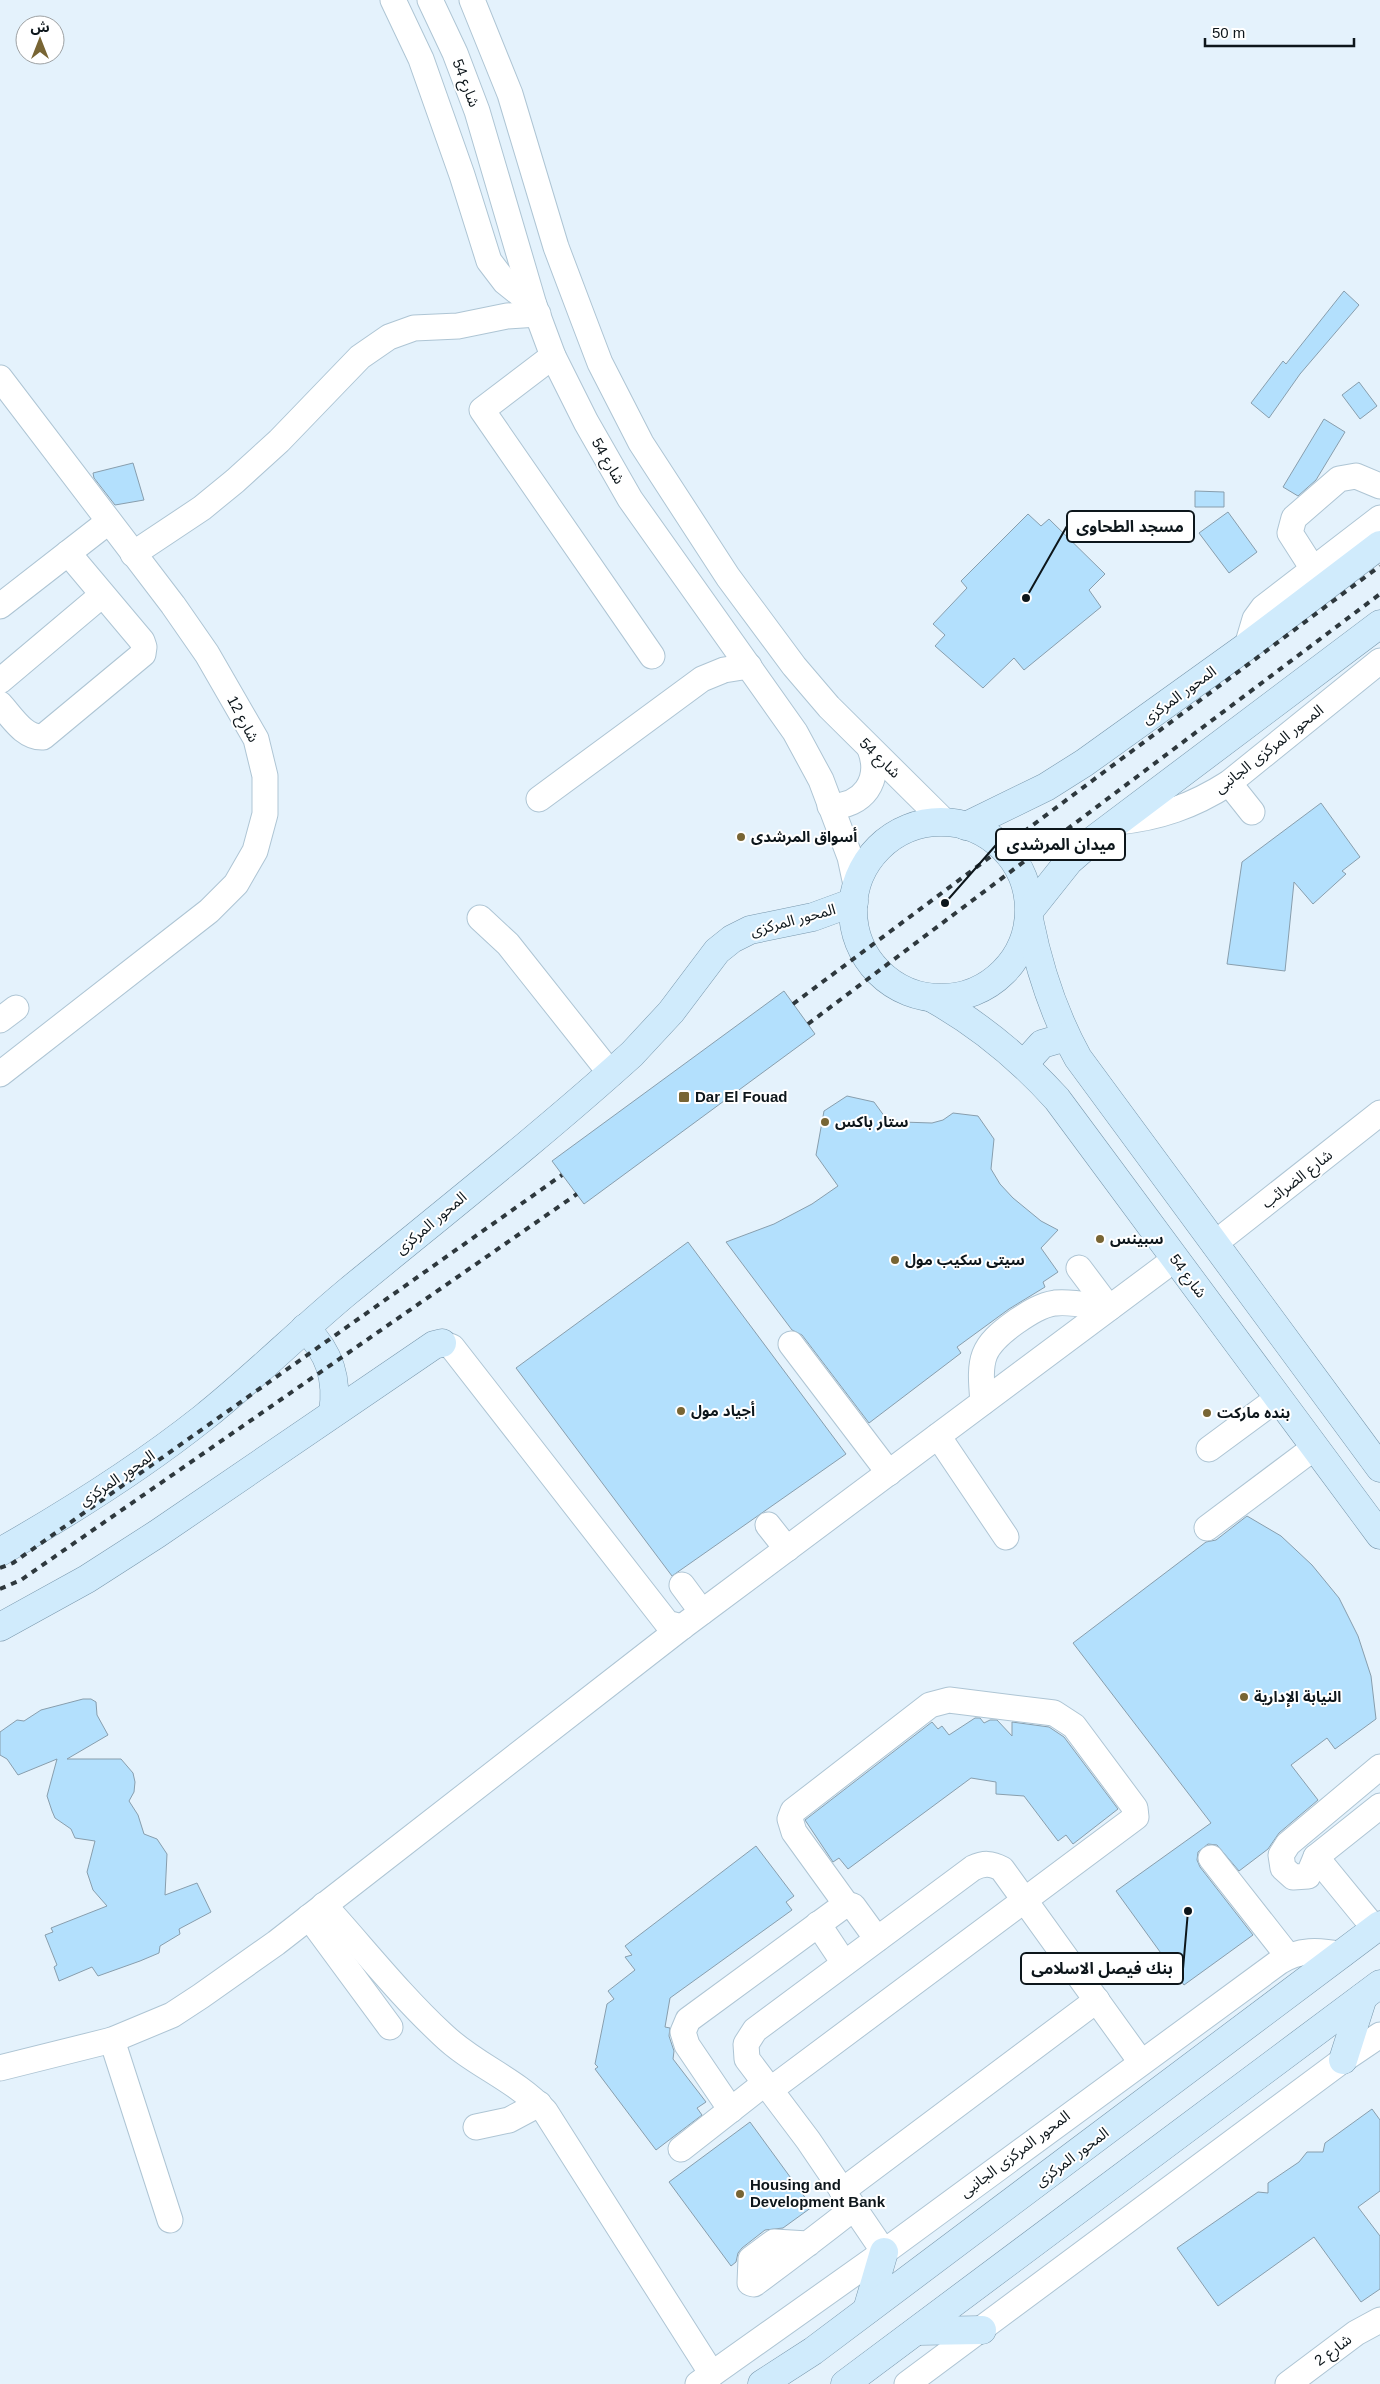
<svg xmlns="http://www.w3.org/2000/svg" width="1380" height="2384" font-family="Helvetica,'Noto Sans Arabic',sans-serif">
  <style>
    .building { fill: #b3e0fd; stroke: #889ead }
    .lines { fill: none; stroke-linecap: round; stroke-linejoin: round }
    .minor-casing { stroke: #aec5d4; stroke-width: 27 }
    .major-casing { stroke: #7897ac; stroke-width: 29 }
    .minor { stroke: #fff; stroke-width: 25 }
    .major { stroke: #d0ebfc; stroke-width: 28 }
    .rail { stroke: #2e383d; stroke-width: 4; stroke-dasharray: 6 6; stroke-linecap: butt }
    .poi-dot { fill: #786534; stroke: #fff; stroke-width: 2 }
    .labels { text-anchor: middle; stroke-width: 4; stroke-linejoin: round; paint-order: stroke }
    .street-label { font-size: 15px; fill: #0d161b; stroke: #fff }
    .poi-label { font-size: 15px; font-weight: bold; fill: #0d161b; stroke: #fff; text-anchor: start }
    .leader { fill: none; stroke: #0d161b; stroke-width: 2 }
    .callout-dot { fill: #0d161b; stroke: #fff; stroke-width: 2 }
    .callout { fill: #fff; stroke: #0d161b; stroke-width: 2 }
    .callout-label { font-size: 16px; text-anchor: middle; font-weight: bold; fill: #0d161b }
  </style>
  <rect width="100%" height="100%" fill="#e4f2fc"/>
  <g class="building">
    <path d="M 1344,291 L 1359,305 L 1300,374 L 1269,418 L 1251,403 L 1283,361 L 1286,364 Z"/>
    <path d="M 1359,382 L 1377,406 L 1360,419 L 1342,395 Z"/>
    <path d="M 1324,419 L 1345,432 L 1316,480 L 1298,496 L 1283,487 Z"/>
    <path d="M 133,463 L 144,500 L 115,505 L 94,478 L 93,473 Z"/>
    <path d="M 1195,491 L 1224,492 L 1224,507 L 1195,507 Z"/>
    <path d="M 1228,512 L 1257,552 L 1229,573 L 1199,533 Z"/>
    <path d="M 1028,514 L 1041,526 L 1049,519 L 1105,574 L 1089,590 L 1101,607 L 1024,670 L 1014,658 L 983,688 L 935,646 L 945,635 L 933,624 L 967,588 L 961,581 Z"/>
    <path d="M 1321,803 L 1360,857 L 1342,871 L 1346,874 L 1313,904 L 1294,882 L 1285,971 L 1227,964 L 1242,862 Z"/>
    <path d="M 784,991 L 815,1034 L 584,1204 L 552,1161 Z"/>
    <path d="M 847,1096 L 874,1102 L 885,1117 L 902,1122 L 932,1123 L 943,1120 L 953,1113 L 978,1116 L 994,1139 L 991,1169 L 1000,1184 L 1013,1198 L 1041,1221 L 1058,1230 L 1041,1248 L 1058,1272 L 1043,1282 L 1045,1287 L 1009,1309 L 957,1347 L 961,1353 L 869,1423 L 802,1335 L 792,1330 L 726,1242 L 774,1224 L 812,1204 L 838,1186 L 816,1155 L 824,1111 Z"/>
    <path d="M 688,1242 L 846,1454 L 672,1576 L 516,1368 Z"/>
    <path d="M 1247,1516 L 1281,1536 L 1312,1565 L 1339,1598 L 1358,1636 L 1371,1676 L 1376,1719 L 1335,1749 L 1327,1738 L 1291,1765 L 1318,1800 L 1279,1833 L 1268,1849 L 1239,1871 L 1217,1845 L 1208,1844 L 1198,1852 L 1197,1860 L 1200,1867 L 1253,1935 L 1184,1985 L 1116,1891 L 1211,1823 L 1073,1643 L 1206,1542 L 1216,1540 Z"/>
    <path d="M 83,1699 L 91,1699 L 96,1702 L 97,1715 L 108,1735 L 67,1759 L 121,1759 L 133,1773 L 135,1782 L 134,1792 L 129,1801 L 138,1815 L 144,1834 L 157,1839 L 167,1854 L 165,1895 L 197,1883 L 211,1912 L 179,1929 L 180,1934 L 160,1946 L 159,1953 L 140,1961 L 98,1976 L 92,1967 L 59,1981 L 54,1967 L 57,1965 L 45,1935 L 53,1932 L 51,1928 L 107,1906 L 93,1890 L 87,1872 L 95,1841 L 75,1838 L 71,1829 L 55,1818 L 52,1811 L 47,1796 L 57,1759 L 18,1775 L 7,1759 L 0,1755 L 0,1732 L 17,1720 L 24,1721 L 41,1710 Z"/>
    <path d="M 975,1718 L 980,1718 L 984,1723 L 990,1720 L 997,1720 L 1012,1736 L 1012,1722 L 1049,1727 L 1064,1737 L 1118,1809 L 1073,1844 L 1066,1835 L 1058,1841 L 1024,1796 L 996,1794 L 996,1782 L 971,1778 L 848,1869 L 839,1858 L 833,1862 L 805,1820 L 932,1722 L 938,1729 L 942,1726 L 949,1735 Z"/>
    <path d="M 756,1846 L 794,1896 L 786,1902 L 792,1910 L 670,1998 L 665,2027 L 670,2028 L 669,2036 L 674,2051 L 673,2059 L 706,2102 L 697,2108 L 702,2115 L 656,2150 L 595,2069 L 598,2067 L 595,2064 L 607,2004 L 614,1999 L 608,1991 L 635,1970 L 625,1957 L 632,1955 L 625,1946 Z"/>
    <path d="M 1372,2109 L 1380,2120 L 1380,2191 L 1358,2207 L 1380,2236 L 1380,2289 L 1361,2302 L 1314,2237 L 1218,2306 L 1177,2248 L 1258,2192 L 1268,2193 L 1268,2183 L 1299,2162 L 1307,2152 L 1323,2152 L 1325,2143 Z"/>
    <path d="M 750,2122 L 812,2207 L 783,2228 L 765,2230 L 742,2248 L 738,2253 L 736,2262 L 731,2266 L 669,2182 Z"/>
  </g>
  <g class="lines">
    <defs>
      <g id="minor">
        <path d="M 393,0 L 421,59 L 462,175 L 489,261 L 505,282 L 534,305"/>
        <path d="M 430,0 L 455,53 L 477,111 L 534,305 L 553,356 L 586,422 L 630,499 L 795,732 L 821,780 L 850,857 L 856,885"/>
        <path d="M 472,0 L 510,94 L 556,247 L 584,321 L 600,363 L 641,443 L 728,577 L 794,666 L 829,707 L 945,822"/>
        <path d="M 553,356 L 482,410 L 652,656"/>
        <path d="M 0,378 L 173,605 L 207,654 L 256,739 L 265,776 L 265,814 L 255,851 L 236,884 L 209,911 L 0,1074"/>
        <path d="M 133,554 L 202,508 L 235,481 L 279,441 L 360,357 L 389,337 L 414,328 L 458,326 L 507,316 L 538,314"/>
        <path d="M 1322,583 L 1290,533 L 1294,518 L 1339,479 L 1356,476 L 1380,486"/>
        <path d="M 0,606 L 108,522"/>
        <path d="M 1247,646 L 1255,619 L 1263,608 L 1380,518"/>
        <path d="M 0,681 L 102,595"/>
        <path d="M 0,704 C 12,717 24,738 43,737 L 143,654 L 144,647 L 142,641 L 68,553"/>
        <path d="M 1229,783 L 1252,812"/>
        <path d="M 539,799 L 702,679 L 724,670 L 749,666"/>
        <path d="M 830,806 C 863,807 882,780 870,749"/>
        <path d="M 1117,822 C 1159,818 1193,806 1229,783 L 1380,661"/>
        <path d="M 480,918 L 508,944 L 611,1074"/>
        <path d="M 0,1020 L 16,1008"/>
        <path d="M 1214,1244 L 1380,1113"/>
        <path d="M 1079,1268 L 1109,1308"/>
        <path d="M 442,1343 L 452,1347 L 667,1623 L 682,1627"/>
        <path d="M 791,1344 L 889,1473"/>
        <path d="M 983,1402 C 979,1358 980,1347 1017,1321 C 1029,1313 1041,1305 1055,1303 C 1072,1301 1091,1306 1109,1308"/>
        <path d="M 938,1436 L 1006,1537"/>
        <path d="M 1209,1449 L 1278,1398"/>
        <path d="M 768,1525 L 787,1549"/>
        <path d="M 1207,1528 L 1315,1447"/>
        <path d="M 682,1585 L 702,1612"/>
        <path d="M 1380,1767 L 1288,1844 L 1281,1855 L 1283,1868 L 1293,1877 L 1308,1876 L 1316,1857 L 1380,1806"/>
        <path d="M 1316,1857 L 1375,1929"/>
        <path d="M 1211,1858 L 1288,1956"/>
        <path d="M 324,1905 C 363,1948 400,1995 442,2034 C 474,2065 514,2078 545,2111 L 712,2374"/>
        <path d="M 309,1917 L 390,2027"/>
        <path d="M 818,1924 L 844,1963"/>
        <path d="M 112,2040 L 170,2220"/>
        <path d="M 0,2068 L 112,2040 L 172,2015 L 201,1996 L 276,1943 L 682,1627 L 1175,1259"/>
        <path d="M 770,2090 L 1136,1817 L 1135,1808 L 1074,1726 L 1054,1713 L 949,1700 L 930,1705 L 793,1811 L 790,1819 L 794,1832 L 846,1904"/>
        <path d="M 731,2110 L 687,2045 L 683,2032 L 688,2020 L 846,1904 L 853,1906 L 877,1939"/>
        <path d="M 476,2127 L 509,2120 L 539,2104"/>
        <path d="M 681,2149 L 765,2083"/>
        <path d="M 842,2191 L 1097,2000"/>
        <path d="M 808,2244 L 774,2242 L 751,2259 L 750,2283 L 754,2284 C 788,2259 821,2234 854,2208"/>
        <path d="M 884,2252 L 808,2140 L 747,2059 L 746,2044 L 755,2030 L 973,1868 C 984,1863 991,1863 1002,1869 L 1141,2062"/>
        <path d="M 698,2384 L 884,2252 L 1279,1962 C 1299,1949 1319,1950 1342,1955"/>
        <path d="M 907,2384 L 1343,2060 L 1380,2035"/>
        <path d="M 1288,2384 L 1356,2333 L 1380,2320"/>
      </g>
      <g id="major">
        <circle cx="941" cy="910" r="88"/>
        <path d="M 966,826 L 1046,787 L 1084,763 L 1247,646 L 1380,545"/>
        <path d="M 1030,910 L 1069,861 L 1092,841 L 1380,624"/>
        <path d="M 1029,919 C 1039,969 1053,1013 1078,1058 L 1380,1468"/>
        <path d="M 932,998 C 980,1025 1020,1058 1057,1099 L 1380,1535"/>
        <path d="M 1024,1064 L 1042,1044 L 1066,1037"/>
        <path d="M 305,1328 C 330,1353 338,1379 333,1413"/>
        <path d="M 0,1552 C 70,1512 140,1468 203,1418 C 252,1379 297,1334 346,1293 C 442,1214 540,1137 632,1054 L 671,1012 L 717,951 L 732,939 L 750,930 L 813,917 L 854,902"/>
        <path d="M 0,1627 L 87,1579 L 157,1534 L 434,1345 L 442,1343"/>
        <path d="M 1343,2060 L 1363,1997"/>
        <path d="M 867,2310 L 884,2252"/>
        <path d="M 918,2331 L 982,2330"/>
        <path d="M 762,2384 L 813,2351 L 1380,1925"/>
        <path d="M 845,2384 L 1380,1984"/>
      </g>
    </defs>
    <use href="#minor" class="minor-casing"/>
    <use href="#major" class="major-casing"/>
    <use href="#minor" class="minor"/>
    <use href="#major" class="major"/>
    <g class="rail">
      <path d="M 793,1004 L 1380,566"/>
      <path d="M 808,1024 L 1380,594"/>
      <path d="M 0,1568 L 13,1563 L 562,1175"/>
      <path d="M 0,1589 L 21,1580 L 577,1194"/>
    </g>
  </g>
  <g class="poi-dot">
    <circle cx="741" cy="837" r="5"/>
    <rect x="678" y="1091" width="12" height="12" rx="2.5"/>
    <circle cx="825" cy="1122" r="5"/>
    <circle cx="1100" cy="1239" r="5"/>
    <circle cx="895" cy="1260" r="5"/>
    <circle cx="681" cy="1411" r="5"/>
    <circle cx="1207" cy="1413" r="5"/>
    <circle cx="1244" cy="1697" r="5"/>
    <circle cx="740" cy="2194" r="5"/>
  </g>
  <g class="labels">
    <g class="street-label">
      <text transform="translate(466 83) rotate(69)" y="5">شارع 54</text>
      <text transform="translate(608 461) rotate(60)" y="5">شارع 54</text>
      <text transform="translate(1179 695) rotate(-36)" y="5">المحور المركزى</text>
      <text transform="translate(243 719) rotate(62)" y="5">شارع 12</text>
      <text transform="translate(1269 749) rotate(-38)" y="5">المحور المركزى الجانبى</text>
      <text transform="translate(880 758) rotate(44)" y="5">شارع 54</text>
      <text transform="translate(793 920) rotate(-15)" y="5">المحور المركزى</text>
      <text transform="translate(1297 1179) rotate(-38)" y="5">شارع الضرائب</text>
      <text transform="translate(431 1223) rotate(-40)" y="5">المحور المركزى</text>
      <text transform="translate(1188 1276) rotate(53)" y="5">شارع 54</text>
      <text transform="translate(117 1478) rotate(-34)" y="5">المحور المركزى</text>
      <text transform="translate(1015 2154) rotate(-37)" y="5">المحور المركزى الجانبى</text>
      <text transform="translate(1072 2157) rotate(-37)" y="5">المحور المركزى</text>
      <text transform="translate(1333 2350) rotate(-37)" y="5">شارع 2</text>
    </g>
    <g class="poi-label">
      <text x="751" y="842">أسواق المرشدى</text>
      <text x="695" y="1102">Dar El Fouad</text>
      <text x="835" y="1127">ستار باكس</text>
      <text x="1110" y="1244">سبينس</text>
      <text x="905" y="1265">سيتى سكيب مول</text>
      <text x="691" y="1416">أجياد مول</text>
      <text x="1217" y="1418">بنده ماركت</text>
      <text x="1254" y="1702">النيابة الإدارية</text>
      <text x="750" y="2190">Housing and<tspan x="750" dy="17">Development Bank</tspan></text>
    </g>
  </g>
  <path class="leader" d="M1026 598L1067 526M945 903L996 845M1188 1911L1183 1969"/>
  <g class="callout-dot">
    <circle cx="1026" cy="598" r="5"/>
    <circle cx="945" cy="903" r="5"/>
    <circle cx="1188" cy="1911" r="5"/>
  </g>
  <g class="callout">
    <rect x="1067" y="511" width="127" height="31" rx="5"/>
    <rect x="996" y="829" width="129" height="31" rx="5"/>
    <rect x="1021" y="1953" width="162" height="31" rx="5"/>
  </g>
  <g class="callout-label">
    <text x="1130" y="532">مسجد الطحاوى</text>
    <text x="1061" y="850">ميدان المرشدى</text>
    <text x="1102" y="1974">بنك فيصل الاسلامى</text>
  </g>
  <g transform="translate(40 40)"><circle r="24" fill="#ffffff" stroke="#9ea2a4"/>
  <path d="M0-4L9 19L0 12L-9 19Z" fill="#786534"/>
  <text y="-8" font-size="14" font-weight="bold" text-anchor="middle" fill="#0d161b">ش</text>
  </g>
  <path d="M1205 38v8h149v-8" fill="none" stroke="#0d161b" stroke-width="2.5"/>
  <text x="1212" y="38" font-size="15" fill="#0d161b" stroke="#ffffff" stroke-width="4" paint-order="stroke">50 m</text>
</svg>
